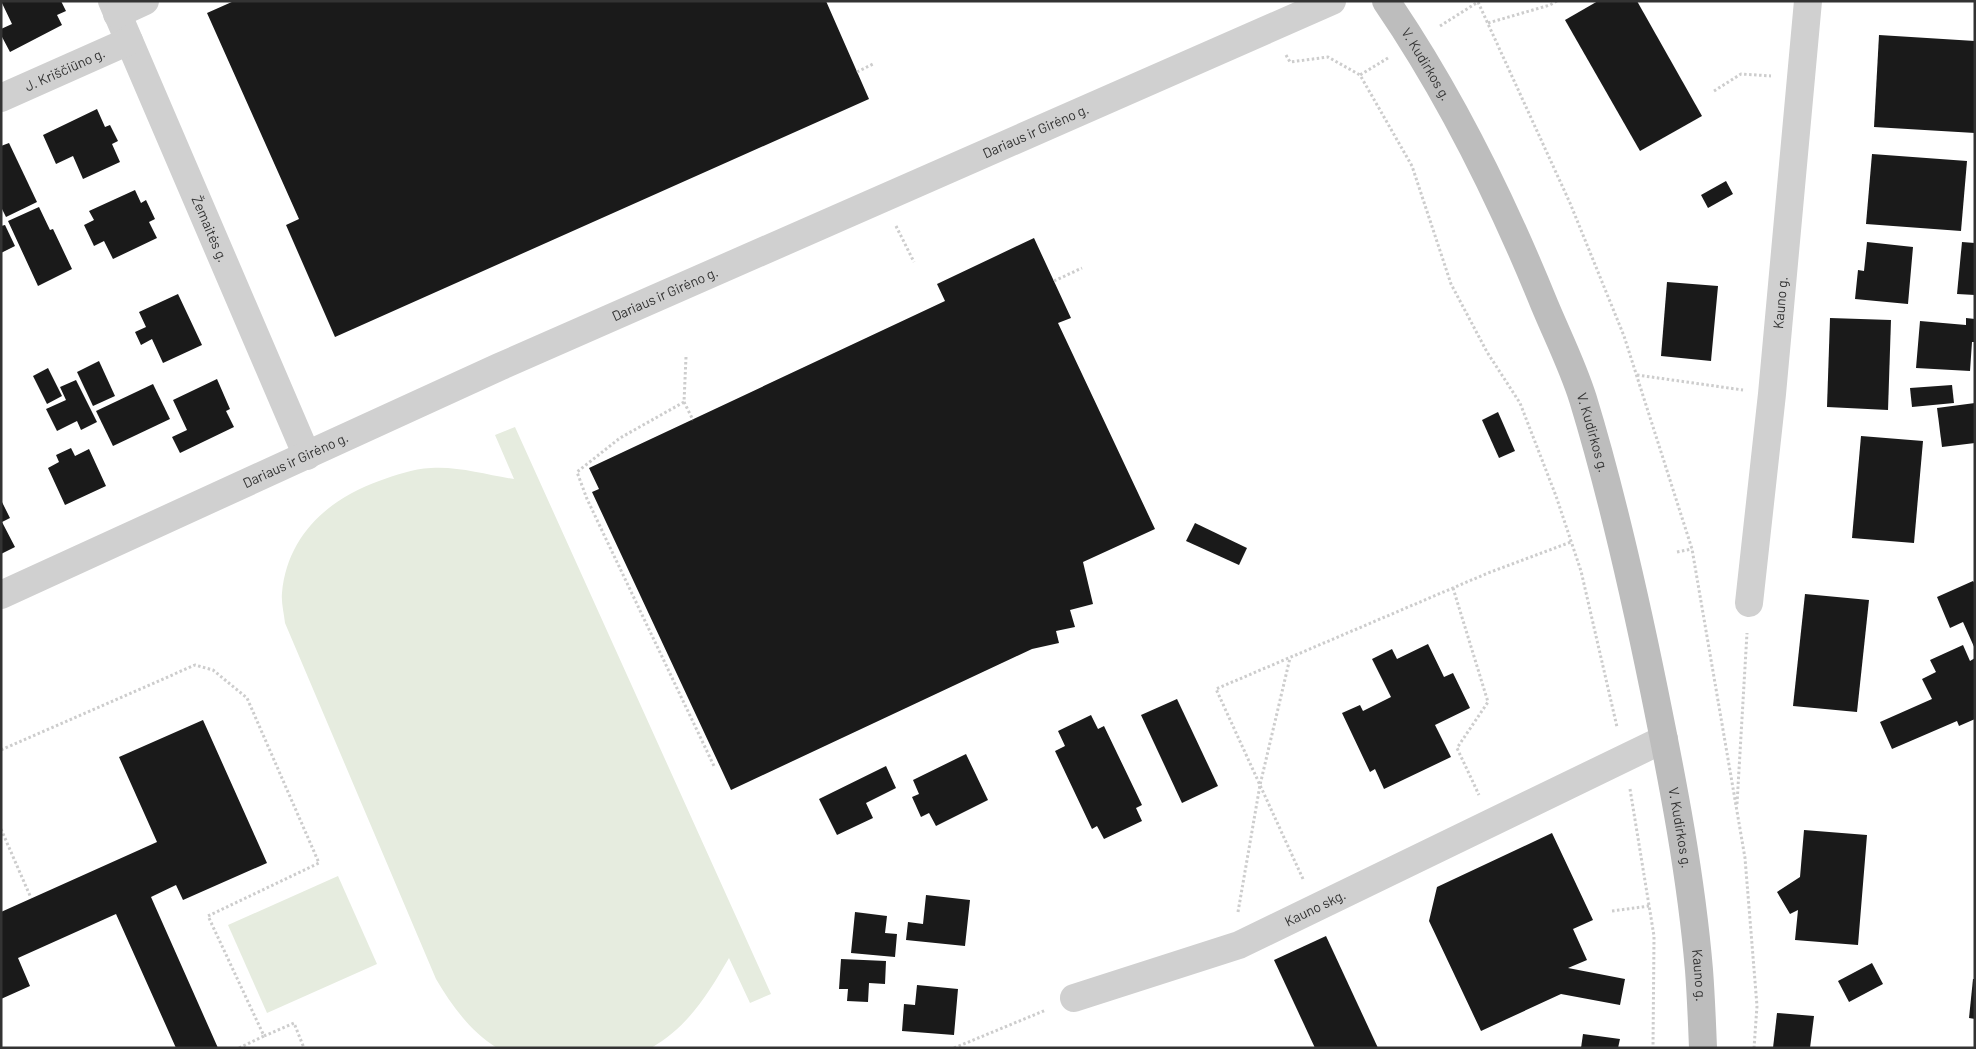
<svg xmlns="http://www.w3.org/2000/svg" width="1976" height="1049" font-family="Barlow,sans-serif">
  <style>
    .green { fill: #e6ecdf }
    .building { fill: #1a1a1a }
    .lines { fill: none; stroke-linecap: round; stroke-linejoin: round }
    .path { stroke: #cdcdcd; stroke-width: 3; stroke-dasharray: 2.5 2.5; stroke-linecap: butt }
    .minor { stroke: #d0d0d0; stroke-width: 28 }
    .tertiary { stroke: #d0d0d0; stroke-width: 28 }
    .secondary { stroke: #bdbdbd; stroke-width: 28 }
    .labels { text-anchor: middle; stroke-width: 5; stroke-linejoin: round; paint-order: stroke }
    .street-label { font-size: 14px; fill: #333; stroke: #fff }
  </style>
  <rect width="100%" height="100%" fill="#fff"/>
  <g class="green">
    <path d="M 515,427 L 771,994 L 750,1003 L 729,958 C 708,994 688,1027 651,1048 L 497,1048 C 470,1031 452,1006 436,979 L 285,623 C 284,613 281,602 282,593 C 287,536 328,499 379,481 C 396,475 412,469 431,468 C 458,466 487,475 514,479 L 495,435 Z"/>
    <path d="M 338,876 L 377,964 L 267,1013 L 228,925 Z"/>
  </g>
  <g class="building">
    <path d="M 1,1 L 61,1 L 66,11 L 57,15 L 62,25 L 10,52 L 1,35 L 1,29 L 12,24 Z"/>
    <path d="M 234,1 L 826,1 L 869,99 L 335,337 L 286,225 L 299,219 L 207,13 Z"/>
    <path d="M 1598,1 L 1637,1 L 1702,116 L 1640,151 L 1565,20 Z"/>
    <path d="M 1879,35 L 1975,41 L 1975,133 L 1874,127 Z"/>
    <path d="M 97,109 L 105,127 L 110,125 L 118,141 L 112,144 L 120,162 L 83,179 L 73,156 L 56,164 L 43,135 Z"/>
    <path d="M 9,143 L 37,202 L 6,217 L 1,207 L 1,146 Z"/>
    <path d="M 1872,154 L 1967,161 L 1961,231 L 1866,224 Z"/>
    <path d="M 1726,181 L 1733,194 L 1708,208 L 1701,195 Z"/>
    <path d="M 135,190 L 141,203 L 146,200 L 155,219 L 149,222 L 157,238 L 113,259 L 104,241 L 94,246 L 84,225 L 94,220 L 89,211 Z"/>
    <path d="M 39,207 L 50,230 L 53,229 L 72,269 L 38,286 L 8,221 Z"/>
    <path d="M 5,225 L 15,246 L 1,253 L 1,226 Z"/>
    <path d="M 1034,238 L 1071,318 L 1058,323 L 1155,529 L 1083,562 L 1093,604 L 1070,610 L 1075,627 L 1056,631 L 1059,643 L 1032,649 L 731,790 L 592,492 L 599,489 L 589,468 L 945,301 L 937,284 Z"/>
    <path d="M 1867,242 L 1913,247 L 1908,304 L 1855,299 L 1858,270 L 1864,271 Z"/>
    <path d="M 1962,242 L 1975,243 L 1975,295 L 1957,294 Z"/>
    <path d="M 1667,282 L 1718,286 L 1711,361 L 1661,356 Z"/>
    <path d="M 178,294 L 202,345 L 163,363 L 152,339 L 141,345 L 135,332 L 146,327 L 139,312 Z"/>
    <path d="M 1830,318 L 1891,320 L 1888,410 L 1827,407 Z"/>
    <path d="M 1966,318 L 1975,319 L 1975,342 L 1972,342 L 1970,371 L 1916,368 L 1920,321 L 1966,325 Z"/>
    <path d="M 99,361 L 115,396 L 93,406 L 77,372 Z"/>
    <path d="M 48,368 L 62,396 L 47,404 L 33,376 Z"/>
    <path d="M 217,379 L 230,409 L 226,411 L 234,427 L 180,453 L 172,437 L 187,430 L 173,400 Z"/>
    <path d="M 76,380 L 97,422 L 81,430 L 77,421 L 57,431 L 46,409 L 66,400 L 60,387 Z"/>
    <path d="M 153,384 L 170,419 L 113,446 L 96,411 Z"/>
    <path d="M 1952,385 L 1954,403 L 1912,407 L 1910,388 Z"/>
    <path d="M 1975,403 L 1975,443 L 1942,447 L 1937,408 Z"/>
    <path d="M 1498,412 L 1515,451 L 1499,458 L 1482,420 Z"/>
    <path d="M 1861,436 L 1923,441 L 1914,543 L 1852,538 Z"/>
    <path d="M 71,448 L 75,456 L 89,449 L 106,486 L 65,505 L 48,468 L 59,462 L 56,455 Z"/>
    <path d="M 1,500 L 10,518 L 2,522 L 15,547 L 1,554 Z"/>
    <path d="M 1195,523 L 1247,548 L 1239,565 L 1186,541 Z"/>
    <path d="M 1973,581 L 1975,584 L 1975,649 L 1963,622 L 1950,628 L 1937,597 Z"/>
    <path d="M 1805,594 L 1869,600 L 1857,712 L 1793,706 Z"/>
    <path d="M 1428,644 L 1444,677 L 1453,673 L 1470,708 L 1435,725 L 1451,757 L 1384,789 L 1375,769 L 1370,772 L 1342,713 L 1360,705 L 1363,711 L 1391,697 L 1372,659 L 1392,649 L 1397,659 Z"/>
    <path d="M 1963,645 L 1970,661 L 1975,658 L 1975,719 L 1959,726 L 1957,721 L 1892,749 L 1880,722 L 1932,699 L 1922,679 L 1936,672 L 1930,660 Z"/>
    <path d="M 1177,699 L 1218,786 L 1182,803 L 1141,715 Z"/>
    <path d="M 1091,715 L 1098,729 L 1104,726 L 1142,805 L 1136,808 L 1142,821 L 1104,839 L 1097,826 L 1092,829 L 1055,751 L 1065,746 L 1058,731 Z"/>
    <path d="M 203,720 L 267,863 L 183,900 L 176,885 L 151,897 L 218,1048 L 176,1048 L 116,914 L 18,958 L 30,986 L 1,999 L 1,912 L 157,842 L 119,757 Z"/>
    <path d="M 966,754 L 988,800 L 936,826 L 929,813 L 921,817 L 912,797 L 919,794 L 913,780 Z"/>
    <path d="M 886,766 L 896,788 L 866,803 L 873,818 L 837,835 L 819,799 Z"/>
    <path d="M 1804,830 L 1867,835 L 1858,945 L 1795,940 L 1798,910 L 1790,914 L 1777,892 L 1800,877 Z"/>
    <path d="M 1552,833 L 1593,920 L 1573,929 L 1587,960 L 1568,968 L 1625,979 L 1620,1005 L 1561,994 L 1481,1031 L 1429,921 L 1437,887 Z"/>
    <path d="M 926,895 L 970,900 L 965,946 L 906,940 L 908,922 L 923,924 Z"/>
    <path d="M 855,912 L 887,916 L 885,933 L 897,934 L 895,957 L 851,953 Z"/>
    <path d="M 1326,936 L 1378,1048 L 1315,1048 L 1274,960 Z"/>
    <path d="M 841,959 L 886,961 L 885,984 L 869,983 L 868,1002 L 847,1001 L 848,989 L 839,989 Z"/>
    <path d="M 1872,963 L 1883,984 L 1849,1002 L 1838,981 Z"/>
    <path d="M 1973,979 L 1975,979 L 1975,1019 L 1969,1018 Z"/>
    <path d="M 917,985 L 958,989 L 954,1035 L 902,1031 L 904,1004 L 915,1005 Z"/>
    <path d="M 1777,1013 L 1814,1016 L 1810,1048 L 1773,1048 Z"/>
    <path d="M 1583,1034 L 1620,1039 L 1618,1048 L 1581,1048 Z"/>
  </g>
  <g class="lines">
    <g class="path">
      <path d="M 1488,23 L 1550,5 L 1557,1"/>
      <path d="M 1440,26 L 1478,2 L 1570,203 L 1624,336 L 1692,549 L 1745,858 L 1757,1006 L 1754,1048"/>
      <path d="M 1286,55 L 1290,62 L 1328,57 L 1360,75"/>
      <path d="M 1388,58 L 1360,75 L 1412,166 L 1451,284 L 1487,352 L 1520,403 L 1556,496 L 1581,571 L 1617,727"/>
      <path d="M 857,72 L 873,64"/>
      <path d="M 1714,91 L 1741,74 L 1771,76"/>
      <path d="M 896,226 L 914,262"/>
      <path d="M 1054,281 L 1082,268"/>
      <path d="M 686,357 L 684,402 L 693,420"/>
      <path d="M 1637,375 L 1743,390"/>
      <path d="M 684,402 L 620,438 L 577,472 L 587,499 L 714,766"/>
      <path d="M 1677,552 L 1692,549"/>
      <path d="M 1453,588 L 1488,702 L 1457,748 L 1479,795"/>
      <path d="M 1,750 L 195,665 L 213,670 L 247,698 L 319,863 L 208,916 L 264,1036 L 294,1023 L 304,1048"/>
      <path d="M 1630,789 L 1654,936 L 1653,1048"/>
      <path d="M 1737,804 L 1747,633"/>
      <path d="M 1,829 L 31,898"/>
      <path d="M 1303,879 L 1216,689 L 1488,573 L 1571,542"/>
      <path d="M 1612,911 L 1649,906"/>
      <path d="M 1238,912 L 1260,785 L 1290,658"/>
      <path d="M 239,1048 L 264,1036"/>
      <path d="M 954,1048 L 1046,1010"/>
    </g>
    <g class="minor">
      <path id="s1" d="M 112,1 L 307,456"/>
      <path d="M 117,14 L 145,1"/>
      <path id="s2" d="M 1,98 L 129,41"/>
      <path id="s3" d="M 1749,603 L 1772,394 L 1808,1"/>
      <path id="s4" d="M 1074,998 L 1239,945 L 1664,739"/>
    </g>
    <path class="tertiary" id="s5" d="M 1,595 L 499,367 L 1332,1"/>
    <path class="secondary" id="s6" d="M 1386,1 C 1451,96 1502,200 1545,306 C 1558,337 1573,367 1583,399 C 1612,494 1634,592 1654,690 C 1673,783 1691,876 1699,970 C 1701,996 1702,1022 1703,1048"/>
  </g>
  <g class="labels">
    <g class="street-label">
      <text dy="5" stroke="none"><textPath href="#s6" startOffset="75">V. Kudirkos g.</textPath></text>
      <text dy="5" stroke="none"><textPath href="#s2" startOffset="70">J. Kriščiūno g.</textPath></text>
      <text dy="5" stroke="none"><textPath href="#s5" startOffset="1134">Dariaus ir Girėno g.</textPath></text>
      <text dy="5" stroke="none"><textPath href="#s1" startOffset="248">Žemaitės g.</textPath></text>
      <text dy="5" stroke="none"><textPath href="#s5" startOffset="729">Dariaus ir Girėno g.</textPath></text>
      <text dy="5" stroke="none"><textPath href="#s3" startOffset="302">Kauno g.</textPath></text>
      <text dy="5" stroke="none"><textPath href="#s6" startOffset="480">V. Kudirkos g.</textPath></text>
      <text dy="5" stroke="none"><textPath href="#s5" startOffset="324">Dariaus ir Girėno g.</textPath></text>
      <text dy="5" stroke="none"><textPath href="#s6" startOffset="885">V. Kudirkos g.</textPath></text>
      <text dy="5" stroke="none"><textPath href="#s4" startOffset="258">Kauno skg.</textPath></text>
      <text dy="5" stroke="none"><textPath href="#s6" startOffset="1034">Kauno g.</textPath></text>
    </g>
  </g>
  <rect width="1976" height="1049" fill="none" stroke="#333333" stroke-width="5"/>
</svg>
